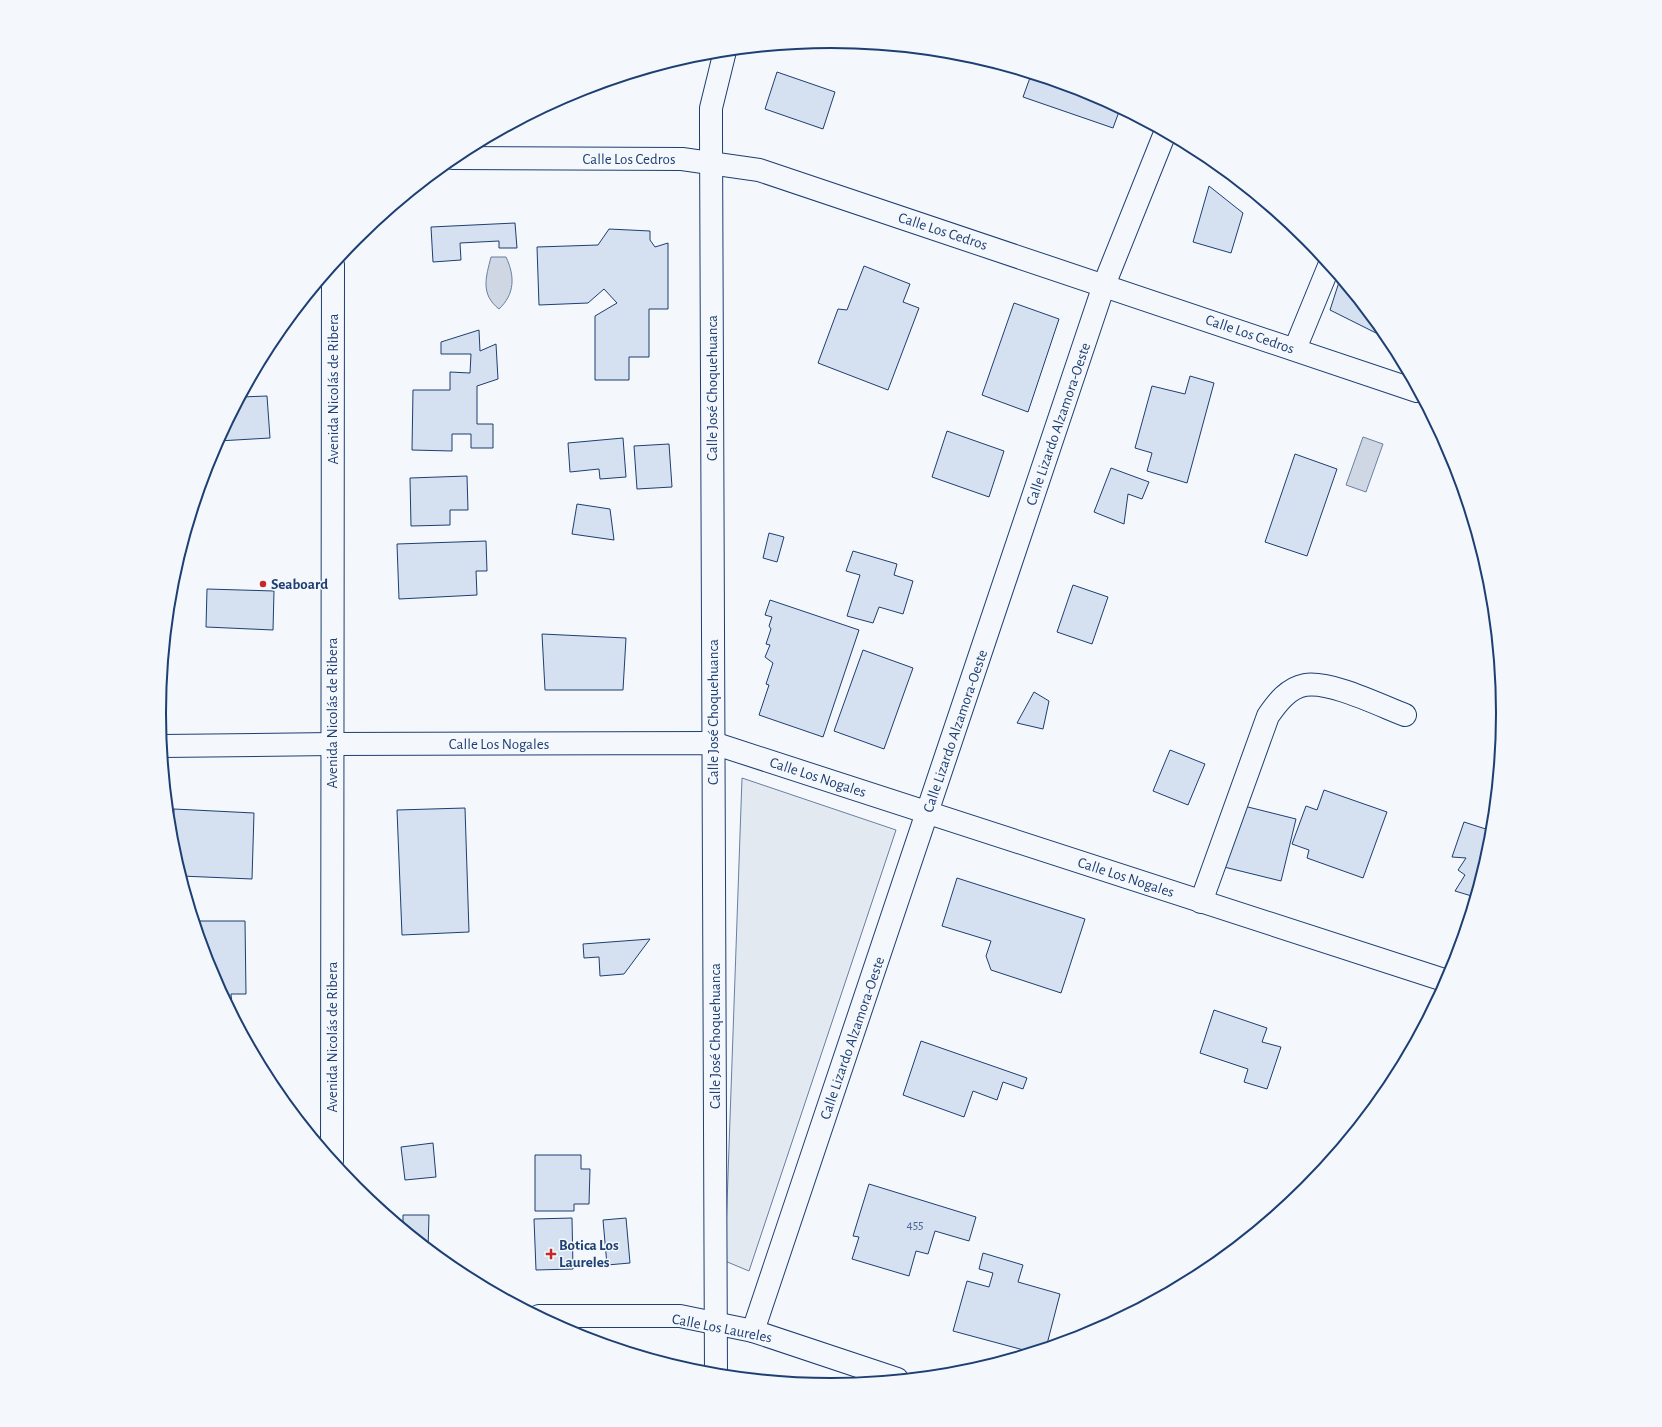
<svg xmlns="http://www.w3.org/2000/svg" width="1662" height="1427" font-family="'Alegreya Sans',sans-serif">
  <style>
    .green { fill: #e3e9f0; stroke: #687fa3 }
    .water { fill: #cfd7e4; stroke: #687fa3 }
    .building { fill: #d5e0f0; stroke: #1d3f73 }
    .lines { fill: none; stroke-linecap: round; stroke-linejoin: round }
    .minor-casing { stroke: #1d3f73; stroke-width: 24 }
    .minor { stroke: #f4f7fb; stroke-width: 22 }
    .poi-dot { fill: #c62828; stroke: #f4f7fb; stroke-width: 1.5 }
    .labels { text-anchor: middle; stroke-width: 3; stroke-linejoin: round; paint-order: stroke }
    .number-label { font-size: 13px; fill: #4b6792 }
    .street-label { font-size: 15px; fill: #1d3f73; stroke: #f4f7fb }
    .poi-label { font-size: 15px; font-weight: bold; fill: #1d3f73; stroke: #f4f7fb; text-anchor: start }
    .rim { fill: none; stroke: #1d3f73; stroke-width: 2 }
  </style>
  <rect width="100%" height="100%" fill="#f4f7fb"/>
  <path class="green" d="M 742,778 L 896,830 L 749,1271 L 725,1261 Z"/>
  <g class="water">
    <path d="M 491,257 L 506,257 C 515,276 515,294 499,309 C 480,294 486,277 491,257 Z"/>
    <path d="M 1363,437 L 1383,444 L 1366,492 L 1346,485 Z"/>
  </g>
  <g class="building">
    <path d="M 777,72 L 835,92 L 823,129 L 765,109 Z"/>
    <path d="M 1031,75 L 1089,92 L 1120,109 L 1113,128 L 1023,97 Z"/>
    <path d="M 1209,186 L 1243,213 L 1231,253 L 1193,242 Z"/>
    <path d="M 515,223 L 517,248 L 499,248 L 499,241 L 460,243 L 461,260 L 433,262 L 431,227 Z"/>
    <path d="M 609,229 L 650,231 L 650,240 L 655,247 L 668,243 L 668,309 L 649,309 L 649,357 L 629,357 L 629,380 L 595,380 L 595,316 L 617,303 L 604,289 L 588,303 L 539,305 L 537,247 L 598,245 Z"/>
    <path d="M 864,266 L 910,284 L 903,302 L 919,308 L 888,390 L 818,363 L 838,309 L 847,310 Z"/>
    <path d="M 1340,279 L 1385,334 L 1378,334 L 1330,310 Z"/>
    <path d="M 1014,303 L 1059,319 L 1028,412 L 982,395 Z"/>
    <path d="M 479,330 L 480,351 L 496,344 L 498,379 L 477,386 L 477,424 L 493,424 L 493,448 L 471,448 L 471,434 L 452,434 L 452,451 L 412,450 L 413,390 L 450,390 L 450,372 L 470,373 L 471,354 L 441,354 L 441,342 Z"/>
    <path d="M 1190,376 L 1214,383 L 1187,483 L 1147,471 L 1152,453 L 1135,448 L 1152,386 L 1185,394 Z"/>
    <path d="M 267,396 L 270,438 L 218,441 L 229,419 L 232,419 L 231,415 L 241,397 Z"/>
    <path d="M 947,431 L 1004,451 L 989,497 L 932,477 Z"/>
    <path d="M 623,438 L 626,477 L 600,479 L 599,469 L 570,472 L 568,443 Z"/>
    <path d="M 669,444 L 672,487 L 637,489 L 634,446 Z"/>
    <path d="M 1295,454 L 1337,469 L 1307,556 L 1265,542 Z"/>
    <path d="M 1111,468 L 1149,482 L 1142,499 L 1128,494 L 1124,524 L 1094,512 Z"/>
    <path d="M 467,476 L 468,510 L 450,510 L 450,525 L 411,526 L 410,478 Z"/>
    <path d="M 577,504 L 610,509 L 614,540 L 572,534 Z"/>
    <path d="M 769,533 L 784,537 L 777,562 L 763,558 Z"/>
    <path d="M 486,541 L 487,571 L 476,571 L 477,595 L 399,599 L 397,544 Z"/>
    <path d="M 853,551 L 897,564 L 894,575 L 913,581 L 903,614 L 879,607 L 873,623 L 847,616 L 860,575 L 846,571 Z"/>
    <path d="M 1073,585 L 1108,597 L 1092,644 L 1057,632 Z"/>
    <path d="M 207,589 L 274,591 L 273,630 L 206,627 Z"/>
    <path d="M 770,600 L 859,630 L 823,737 L 759,715 L 769,685 L 766,684 L 773,663 L 765,657 L 770,645 L 766,644 L 771,629 L 769,626 L 772,617 L 765,615 Z"/>
    <path d="M 542,634 L 626,638 L 623,690 L 545,690 Z"/>
    <path d="M 863,650 L 913,668 L 884,749 L 834,731 Z"/>
    <path d="M 1034,692 L 1049,701 L 1043,729 L 1017,723 Z"/>
    <path d="M 1170,750 L 1205,764 L 1188,805 L 1153,791 Z"/>
    <path d="M 1324,790 L 1387,812 L 1363,878 L 1307,858 L 1309,850 L 1292,844 L 1306,806 L 1317,810 Z"/>
    <path d="M 1240,805 L 1296,819 L 1281,881 L 1224,867 Z"/>
    <path d="M 465,808 L 469,932 L 402,935 L 397,810 Z"/>
    <path d="M 174,809 L 254,813 L 252,879 L 181,876 L 172,846 Z"/>
    <path d="M 1464,822 L 1492,831 L 1491,845 L 1475,897 L 1455,891 L 1465,875 L 1458,870 L 1466,858 L 1452,857 Z"/>
    <path d="M 957,878 L 1085,919 L 1061,993 L 991,970 L 986,956 L 991,941 L 942,926 Z"/>
    <path d="M 195,921 L 245,921 L 246,994 L 231,994 L 232,1006 L 229,1006 L 210,971 Z"/>
    <path d="M 650,939 L 624,974 L 600,976 L 599,957 L 584,958 L 583,944 Z"/>
    <path d="M 1214,1010 L 1267,1028 L 1262,1042 L 1281,1047 L 1267,1089 L 1244,1082 L 1248,1069 L 1200,1053 Z"/>
    <path d="M 921,1041 L 1027,1078 L 1023,1089 L 1003,1082 L 997,1100 L 973,1091 L 964,1117 L 903,1095 Z"/>
    <path d="M 433,1143 L 436,1177 L 405,1180 L 401,1147 Z"/>
    <path d="M 535,1155 L 581,1155 L 581,1169 L 590,1169 L 589,1204 L 574,1204 L 574,1211 L 535,1211 Z"/>
    <path d="M 869,1184 L 976,1217 L 969,1241 L 935,1231 L 928,1254 L 916,1251 L 909,1276 L 852,1259 L 859,1237 L 853,1236 Z"/>
    <path d="M 403,1215 L 429,1215 L 428,1249 L 403,1228 Z"/>
    <path d="M 572,1218 L 573,1269 L 536,1270 L 534,1219 Z"/>
    <path d="M 626,1218 L 630,1263 L 607,1265 L 603,1220 Z"/>
    <path d="M 983,1253 L 1023,1265 L 1018,1282 L 1060,1294 L 1046,1348 L 1031,1352 L 953,1331 L 967,1281 L 989,1287 L 993,1273 L 979,1269 Z"/>
  </g>
  <g class="lines">
    <defs>
      <g id="minor">
        <path d="M 453,158 L 682,159 L 759,170 L 1417,391"/>
        <path d="M 1295,349 L 1329,266"/>
        <path d="M 162,746 L 332,744 L 713,743 L 1447,981"/>
        <path d="M 1201,902 L 1268,716 C 1277,703 1288,688 1305,685 C 1331,681 1379,705 1405,715"/>
        <path d="M 332,1161 L 333,265"/>
        <path d="M 539,1316 L 680,1316 L 753,1331 L 897,1379"/>
        <path d="M 753,1331 L 1104,285 L 1165,133"/>
        <path d="M 716,1375 L 711,134 L 711,108 L 725,51"/>
      </g>
    </defs>
    <use href="#minor" class="minor-casing"/>
    <use href="#minor" class="minor"/>
  </g>
  <g class="poi-dot">
    <circle cx="263" cy="584" r="4"/>
    <path d="M549 1248h4v4h4v4h-4v4h-4v-4h-4v-4h4z"/>
  </g>
  <g class="labels">
    <g class="number-label">
      <text x="915" y="1229">455</text>
    </g>
    <g class="street-label">
      <text x="629" y="164">Calle Los Cedros</text>
      <text transform="translate(943 231) rotate(18)" y="5">Calle Los Cedros</text>
      <text transform="translate(1250 334) rotate(19)" y="5">Calle Los Cedros</text>
      <text transform="translate(712 388) rotate(-90)" y="5">Calle José Choquehuanca</text>
      <text transform="translate(333 389) rotate(-90)" y="5">Avenida Nicolás de Ribera</text>
      <text transform="translate(1058 424) rotate(-71)" y="5">Calle Lizardo Alzamora-Oeste</text>
      <text transform="translate(713 712) rotate(-90)" y="5">Calle José Choquehuanca</text>
      <text transform="translate(332 713) rotate(-90)" y="5">Avenida Nicolás de Ribera</text>
      <text transform="translate(955 731) rotate(-71)" y="5">Calle Lizardo Alzamora-Oeste</text>
      <text x="499" y="749">Calle Los Nogales</text>
      <text transform="translate(818 777) rotate(18)" y="5">Calle Los Nogales</text>
      <text transform="translate(1126 877) rotate(18)" y="5">Calle Los Nogales</text>
      <text transform="translate(715 1036) rotate(-90)" y="5">Calle José Choquehuanca</text>
      <text transform="translate(332 1037) rotate(-90)" y="5">Avenida Nicolás de Ribera</text>
      <text transform="translate(852 1038) rotate(-71)" y="5">Calle Lizardo Alzamora-Oeste</text>
      <text transform="translate(722 1328) rotate(11)" y="5">Calle Los Laureles</text>
    </g>
    <g class="poi-label">
      <text x="271" y="589">Seaboard</text>
      <text x="559" y="1250">Botica Los<tspan x="559" dy="17">Laureles</tspan></text>
    </g>
  </g>
  <path d="M0 0H1662V1427H0ZM166 713a665 665 0 1 1 1330 0a665 665 0 1 1-1330 0Z" fill="#f4f7fb" fill-rule="evenodd"/>
  <path class="rim" d="M166 713a665 665 0 1 1 1330 0a665 665 0 1 1-1330 0Z"/>
</svg>
